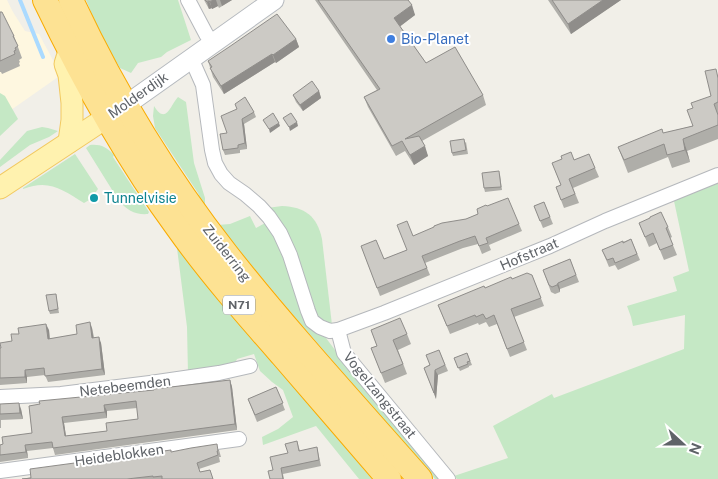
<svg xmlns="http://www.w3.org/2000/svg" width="718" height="479" font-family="'Public Sans',sans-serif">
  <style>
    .commercial { fill: #fef7e0 }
    .green { fill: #c5e8c5 }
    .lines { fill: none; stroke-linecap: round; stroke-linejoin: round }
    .stream { stroke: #aadaff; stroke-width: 4 }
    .street-casing { stroke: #b5b8bc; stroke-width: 16 }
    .secondary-casing { stroke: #b6babf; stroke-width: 21 }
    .primary-casing { stroke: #f2c960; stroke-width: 23 }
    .highway-casing { stroke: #f9ab00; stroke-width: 26 }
    .street { stroke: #fff; stroke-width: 14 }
    .secondary { stroke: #fff; stroke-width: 19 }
    .primary { stroke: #fff2af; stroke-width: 21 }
    .highway { stroke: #fde293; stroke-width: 24 }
    .wall { fill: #afaea9; fill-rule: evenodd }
    .shaded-wall { fill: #8f8d8a }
    .building { fill: #cccac5; stroke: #8f8d8a; fill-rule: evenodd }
    .shop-dot { fill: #3f7fe0; stroke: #fff; stroke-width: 2 }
    .culture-dot { fill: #0f9aa8; stroke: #fff; stroke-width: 2 }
    .labels { text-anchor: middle; stroke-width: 4; stroke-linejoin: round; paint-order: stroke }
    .shield { fill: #fff; stroke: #8f9295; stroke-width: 1 }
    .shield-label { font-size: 12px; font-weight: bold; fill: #5f6368 }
    .shop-label { font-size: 14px; fill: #366cbe; stroke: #fff; text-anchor: start }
    .street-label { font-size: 14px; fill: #5f6368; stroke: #fff }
    .culture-label { font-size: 14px; fill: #0d838f; stroke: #fff; text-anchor: start }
  </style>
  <rect width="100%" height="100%" fill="#f1efe8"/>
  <path class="commercial" d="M 0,0 L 7,0 L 13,12 L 25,31 L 39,34 L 61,75 L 11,110 L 0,123 Z"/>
  <g class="green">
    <path d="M 86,0 L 178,0 L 191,40 L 167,52 L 161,57 L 138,63 L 131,73 L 120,68 L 101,36 Z"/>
    <path d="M 0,93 L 5,96 L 18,119 L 0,136 Z"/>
    <path d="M 178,97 L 186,102 L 194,163 L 205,198 L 205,204 L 203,204 L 198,193 L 155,128 L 153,116 L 154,106 C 166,126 171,104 178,97 Z"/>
    <path d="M 42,127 L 48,128 L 58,131 L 49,137 L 30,145 L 0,167 L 0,160 L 27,131 Z"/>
    <path d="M 90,145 C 100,144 107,147 114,155 L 113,157 L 149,212 L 148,214 C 135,215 127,210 119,201 L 86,148 Z"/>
    <path d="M 75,154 L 98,189 L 91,199 L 84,203 C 62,190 50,179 23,189 L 23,188 Z"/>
    <path d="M 718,181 L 718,479 L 457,479 L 454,476 L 508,458 L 493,426 L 552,394 L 554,398 L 684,349 L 685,315 L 633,326 L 631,317 L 627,306 L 677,291 L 673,277 L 689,271 L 674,201 Z"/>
    <path d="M 282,206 C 305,207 317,216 322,239 L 332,325 L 316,319 L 267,208 Z"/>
    <path d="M 250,216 L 256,228 L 267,222 L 323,334 L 341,358 L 445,479 L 435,479 L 299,322 L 218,225 L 230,224 Z"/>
    <path d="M 177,248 L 372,479 L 359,479 L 316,426 L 263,445 L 262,437 L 278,429 L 293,417 L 283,390 L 272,382 L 260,371 L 254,354 L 237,359 L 234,365 L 188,374 L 187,327 Z"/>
  </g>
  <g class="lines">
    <path class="stream" d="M 20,0 L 43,57"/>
    <defs>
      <g id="street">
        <path d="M 188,0 L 206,34 L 212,43"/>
        <path d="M 191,58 L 203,85 L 212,150 L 215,163 L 221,174 L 229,183 L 245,194 L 259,206 L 269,217 L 280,233 L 290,255 L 308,311 L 312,321 L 320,327 L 330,331 L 338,330 L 384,313 L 550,246 L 605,221 L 718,175"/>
        <path d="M 338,330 L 344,353 L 448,479"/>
        <path d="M 0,397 L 61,394 L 150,383 L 219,373 L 250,366"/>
        <path d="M 0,471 L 239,439"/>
      </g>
      <path id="secondary" d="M 126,105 L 274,0"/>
      <g id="primary">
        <path d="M 69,142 L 72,120 L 72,103 L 69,75 L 65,64 L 69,51"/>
        <path d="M 0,188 L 121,108"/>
      </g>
      <g id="highway">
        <path d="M 45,0 C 83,79 126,157 178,228 C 210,273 247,315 283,356 C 318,397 354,438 389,479"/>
        <path d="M 71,0 C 113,90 165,176 227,255 C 288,332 355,405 420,479"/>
      </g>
    </defs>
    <use href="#street" class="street-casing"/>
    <use href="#secondary" class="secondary-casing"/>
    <use href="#primary" class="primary-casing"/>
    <use href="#highway" class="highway-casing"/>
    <use href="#street" class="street"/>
    <use href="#secondary" class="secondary"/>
    <use href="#primary" class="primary"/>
    <use href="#highway" class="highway"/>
  </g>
  <g class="wall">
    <path d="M 204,0 L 232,0 L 219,8 L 218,6 L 212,9 L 212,8 L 209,9 Z"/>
    <path d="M 315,0 L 408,0 L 415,15 L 400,26 L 426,63 L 483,95 L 486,105 L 422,141 L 428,156 L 414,165 L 405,151 L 396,156 L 368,107 L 364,97 L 377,90 Z"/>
    <path d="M 548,0 L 621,0 L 571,34 Z"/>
    <path d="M 0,12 L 14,36 L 22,58 L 19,60 L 20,62 L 19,63 L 20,66 L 2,74 L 1,72 L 0,72 Z"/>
    <path d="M 296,39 L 299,47 L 276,63 L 275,62 L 224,94 L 213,77 L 208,61 Z"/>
    <path d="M 718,74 L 718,139 L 687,151 L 690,162 L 672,168 L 668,157 L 628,173 L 618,147 L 664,133 L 692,126 L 711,96 Z"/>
    <path d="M 319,91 L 321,98 L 303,111 L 296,102 L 293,95 Z"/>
    <path d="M 237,109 L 254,112 L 256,117 L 244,124 L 247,149 L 240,150 L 240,153 L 225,155 L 223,150 L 227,133 Z"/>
    <path d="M 466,142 L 468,154 L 453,156 L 452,153 Z"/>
    <path d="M 589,154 L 599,177 L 573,188 L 579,203 L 564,208 L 556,187 L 561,185 L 552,163 L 574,160 Z"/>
    <path d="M 500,175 L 502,190 L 485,192 L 484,188 Z"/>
    <path d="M 544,202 L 553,224 L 543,228 L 534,206 Z"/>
    <path d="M 487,206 L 519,224 L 522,231 L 489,245 L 491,250 L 482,254 L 478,244 L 463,248 L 425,263 L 430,275 L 380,296 L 361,246 L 384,259 L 407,250 L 413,236 L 466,219 L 478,214 Z"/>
    <path d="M 639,223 L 668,227 L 672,237 L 670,238 L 677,255 L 664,260 L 657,243 L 649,247 Z"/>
    <path d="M 631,239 L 640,260 L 618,270 L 615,265 L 609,267 L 602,250 Z"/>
    <path d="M 570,259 L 579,282 L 560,289 L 560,292 L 555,294 L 551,292 L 543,270 Z"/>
    <path d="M 532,275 L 544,306 L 514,317 L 527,350 L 510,357 L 497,324 L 489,327 L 486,322 L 479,325 L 478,323 L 450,334 L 438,305 L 485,288 L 512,279 Z"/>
    <path d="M 56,294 L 59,313 L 50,314 L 49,311 Z"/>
    <path d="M 92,328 L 94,337 L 101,343 L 105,375 L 48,382 L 45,375 L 27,377 L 27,383 L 0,385 L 0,348 L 12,341 L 49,330 L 50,339 L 77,334 Z"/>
    <path d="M 371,330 L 407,334 L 411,344 L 398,350 L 407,374 L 385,383 L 371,348 L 377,346 Z"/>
    <path d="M 439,350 L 448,371 L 438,375 L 436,399 L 424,368 L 429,365 Z"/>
    <path d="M 467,353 L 472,365 L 469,366 L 469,367 L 460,371 L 454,358 Z"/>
    <path d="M 230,380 L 232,387 L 237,430 L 55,455 L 53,448 L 27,451 L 28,458 L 0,462 L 0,445 L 32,433 L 29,406 ZM 137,408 L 138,419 L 107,431 L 66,436 L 64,423 L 107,418 L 107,411 Z"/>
    <path d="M 276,387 L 285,410 L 257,422 L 248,399 Z"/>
    <path d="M 0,404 L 21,409 L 23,419 L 1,420 L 1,428 L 0,428 Z"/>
    <path d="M 297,441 L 300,451 L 317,447 L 321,466 L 283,474 L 284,479 L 270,479 Z"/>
    <path d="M 219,450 L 221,457 L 219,457 L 220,462 L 199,469 L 200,472 L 210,470 L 213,479 L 22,479 L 172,452 Z"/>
  </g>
  <g class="shaded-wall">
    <path d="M 213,0 L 216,0 L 218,6 L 212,9 L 210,2 Z"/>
    <path d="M 220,0 L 232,0 L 222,6 Z"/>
    <path d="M 603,0 L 621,0 L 571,34 L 568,24 Z"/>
    <path d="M 209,1 L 212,8 L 209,9 L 207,2 Z"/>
    <path d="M 412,5 L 415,15 L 398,28 L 394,18 Z"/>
    <path d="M 296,39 L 299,47 L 276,63 L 273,55 Z"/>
    <path d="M 272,54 L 275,62 L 224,94 L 221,86 Z"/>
    <path d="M 319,91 L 321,98 L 303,111 L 300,105 Z"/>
    <path d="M 242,119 L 244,124 L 247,149 L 245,143 Z"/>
    <path d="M 297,122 L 298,126 L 290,131 L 289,127 Z"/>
    <path d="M 279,123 L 280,126 L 270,133 L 269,129 Z"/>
    <path d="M 683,139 L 687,151 L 690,162 L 685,150 Z"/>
    <path d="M 425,146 L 428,156 L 414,165 L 410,155 Z"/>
    <path d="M 558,283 L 560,289 L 560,292 L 557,285 Z"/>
    <path d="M 90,322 L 92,328 L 94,344 L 92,338 Z"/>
    <path d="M 46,324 L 49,330 L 50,346 L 48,339 Z"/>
    <path d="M 99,337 L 101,343 L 105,375 L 102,369 Z"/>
    <path d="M 25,370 L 27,377 L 27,383 L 25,377 Z"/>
    <path d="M 435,370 L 438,375 L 436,399 L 434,393 Z"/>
    <path d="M 230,380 L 232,387 L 237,430 L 235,424 Z"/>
    <path d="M 19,403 L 21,409 L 23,419 L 20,413 Z"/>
    <path d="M 104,405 L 107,411 L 107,418 L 105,412 Z"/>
    <path d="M 62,417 L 64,423 L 67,443 L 65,436 Z"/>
    <path d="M 25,445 L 27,451 L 28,458 L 26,452 Z"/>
  </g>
  <g class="building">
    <path d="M 205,0 L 213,0 L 210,2 L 209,1 L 207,2 Z"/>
    <path d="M 318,0 L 408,0 L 412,5 L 394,18 L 426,63 L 455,47 L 483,95 L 405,139 L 419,136 L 425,146 L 410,155 L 402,141 L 392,146 L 364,97 L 380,89 Z"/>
    <path d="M 552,0 L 603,0 L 568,24 Z"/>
    <path d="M 0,12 L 2,12 L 14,36 L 13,36 L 18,46 L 15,48 L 16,50 L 14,51 L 15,54 L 0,61 Z"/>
    <path d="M 277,14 L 296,39 L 273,55 L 272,54 L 221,86 L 210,68 L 212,67 L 208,61 L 229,47 Z"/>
    <path d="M 716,69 L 718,78 L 718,102 L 714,104 L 718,115 L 718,125 L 683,139 L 685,150 L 667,155 L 664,144 L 624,160 L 618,147 L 662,129 L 663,133 L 693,126 L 687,110 L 693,108 L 691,103 L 711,96 L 705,71 Z"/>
    <path d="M 312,81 L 319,91 L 300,105 L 293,95 Z"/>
    <path d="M 245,97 L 254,112 L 242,119 L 245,143 L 238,145 L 238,148 L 223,150 L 220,134 L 227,133 L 221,116 L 237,109 L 235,104 Z"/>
    <path d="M 273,113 L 279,123 L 269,129 L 263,120 Z"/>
    <path d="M 291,113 L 297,122 L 289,127 L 283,118 Z"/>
    <path d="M 464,139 L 466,150 L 452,153 L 450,141 Z"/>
    <path d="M 571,152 L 574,160 L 589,154 L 595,168 L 569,179 L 575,194 L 561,200 L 556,187 L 561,185 L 552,163 L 562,159 L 561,156 Z"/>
    <path d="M 499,171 L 501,187 L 484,188 L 482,173 Z"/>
    <path d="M 508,198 L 519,224 L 486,238 L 488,243 L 479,246 L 475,236 L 460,241 L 422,256 L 427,268 L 377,288 L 361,246 L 376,240 L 384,259 L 407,250 L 397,225 L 407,221 L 413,236 L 434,227 L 434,226 L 442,223 L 466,219 L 478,214 L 477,209 L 486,205 L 487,206 Z"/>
    <path d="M 544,202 L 550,217 L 540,221 L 534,206 Z"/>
    <path d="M 661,212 L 668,227 L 666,228 L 673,245 L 660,250 L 653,233 L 645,237 L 639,223 L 650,218 L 650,217 Z"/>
    <path d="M 631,239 L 637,254 L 615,263 L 613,258 L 607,260 L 602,250 L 623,241 L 623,243 Z"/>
    <path d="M 570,259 L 576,275 L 558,283 L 557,285 L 552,287 L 549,285 L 543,270 Z"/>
    <path d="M 527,273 L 532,275 L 541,298 L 511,309 L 524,342 L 507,349 L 494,315 L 486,319 L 483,314 L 476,317 L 475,315 L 447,326 L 438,305 L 484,286 L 485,288 L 511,277 L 512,279 Z"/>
    <path d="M 56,294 L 58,309 L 49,311 L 46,295 Z"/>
    <path d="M 400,318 L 407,334 L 393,340 L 403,364 L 381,373 L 371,348 L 377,346 L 371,330 Z"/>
    <path d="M 90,322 L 92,338 L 99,337 L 102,369 L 45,376 L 44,368 L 25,370 L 25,377 L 0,378 L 0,348 L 1,348 L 0,343 L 12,341 L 11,334 L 19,334 L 18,328 L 46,324 L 48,339 L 77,334 L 76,325 Z"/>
    <path d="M 439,350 L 445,365 L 435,370 L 434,393 L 424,368 L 430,365 L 426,355 Z"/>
    <path d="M 467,353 L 470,361 L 467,362 L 468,364 L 458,368 L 454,358 Z"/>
    <path d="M 230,380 L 235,424 L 53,448 L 52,442 L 25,445 L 26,452 L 0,455 L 0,445 L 3,444 L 2,437 L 32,433 L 29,406 L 40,404 L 39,401 L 154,390 L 154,389 ZM 136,401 L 138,419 L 106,423 L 107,431 L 65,436 L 62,417 L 105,412 L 104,405 Z"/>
    <path d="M 276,387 L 283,403 L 255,415 L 248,399 Z"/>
    <path d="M 19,403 L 20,413 L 0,414 L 0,404 Z"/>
    <path d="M 297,441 L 299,451 L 317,447 L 319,460 L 281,468 L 283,479 L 270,479 L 268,471 L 273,470 L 270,457 L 288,453 L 285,444 Z"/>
    <path d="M 217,444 L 218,451 L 217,451 L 218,455 L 197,463 L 200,472 L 210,470 L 213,479 L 162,479 L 162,476 L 153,477 L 153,476 L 127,479 L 22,479 L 31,478 L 30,469 L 171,450 L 171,452 L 191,448 Z"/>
  </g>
  <circle class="shop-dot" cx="391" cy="39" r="5"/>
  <circle class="culture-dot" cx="94" cy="198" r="5"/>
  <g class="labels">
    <rect class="shield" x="223" y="295.5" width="32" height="19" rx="4"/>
    <g class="shield-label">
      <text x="239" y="309">N71</text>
    </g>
    <g class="shop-label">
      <text x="401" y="44">Bio-Planet</text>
    </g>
    <g class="street-label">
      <text transform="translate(138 95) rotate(-35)" y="5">Molderdijk</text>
      <text transform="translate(227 253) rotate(52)" y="5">Zuiderring</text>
      <text transform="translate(529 254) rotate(-23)" y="5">Hofstraat</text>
      <text transform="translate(125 386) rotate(-7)" y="5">Netebeemden</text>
      <text transform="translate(380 395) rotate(51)" y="5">Vogelzangstraat</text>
      <text transform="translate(119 455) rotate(-8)" y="5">Heideblokken</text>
    </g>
    <g class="culture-label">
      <text x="104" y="203">Tunnelvisie</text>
    </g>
  </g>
  <g transform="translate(683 444) rotate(111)" stroke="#ffffff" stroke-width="4" paint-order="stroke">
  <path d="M0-4L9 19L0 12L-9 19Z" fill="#5f6368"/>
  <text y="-8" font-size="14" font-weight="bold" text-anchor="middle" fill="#5f6368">N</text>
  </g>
</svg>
